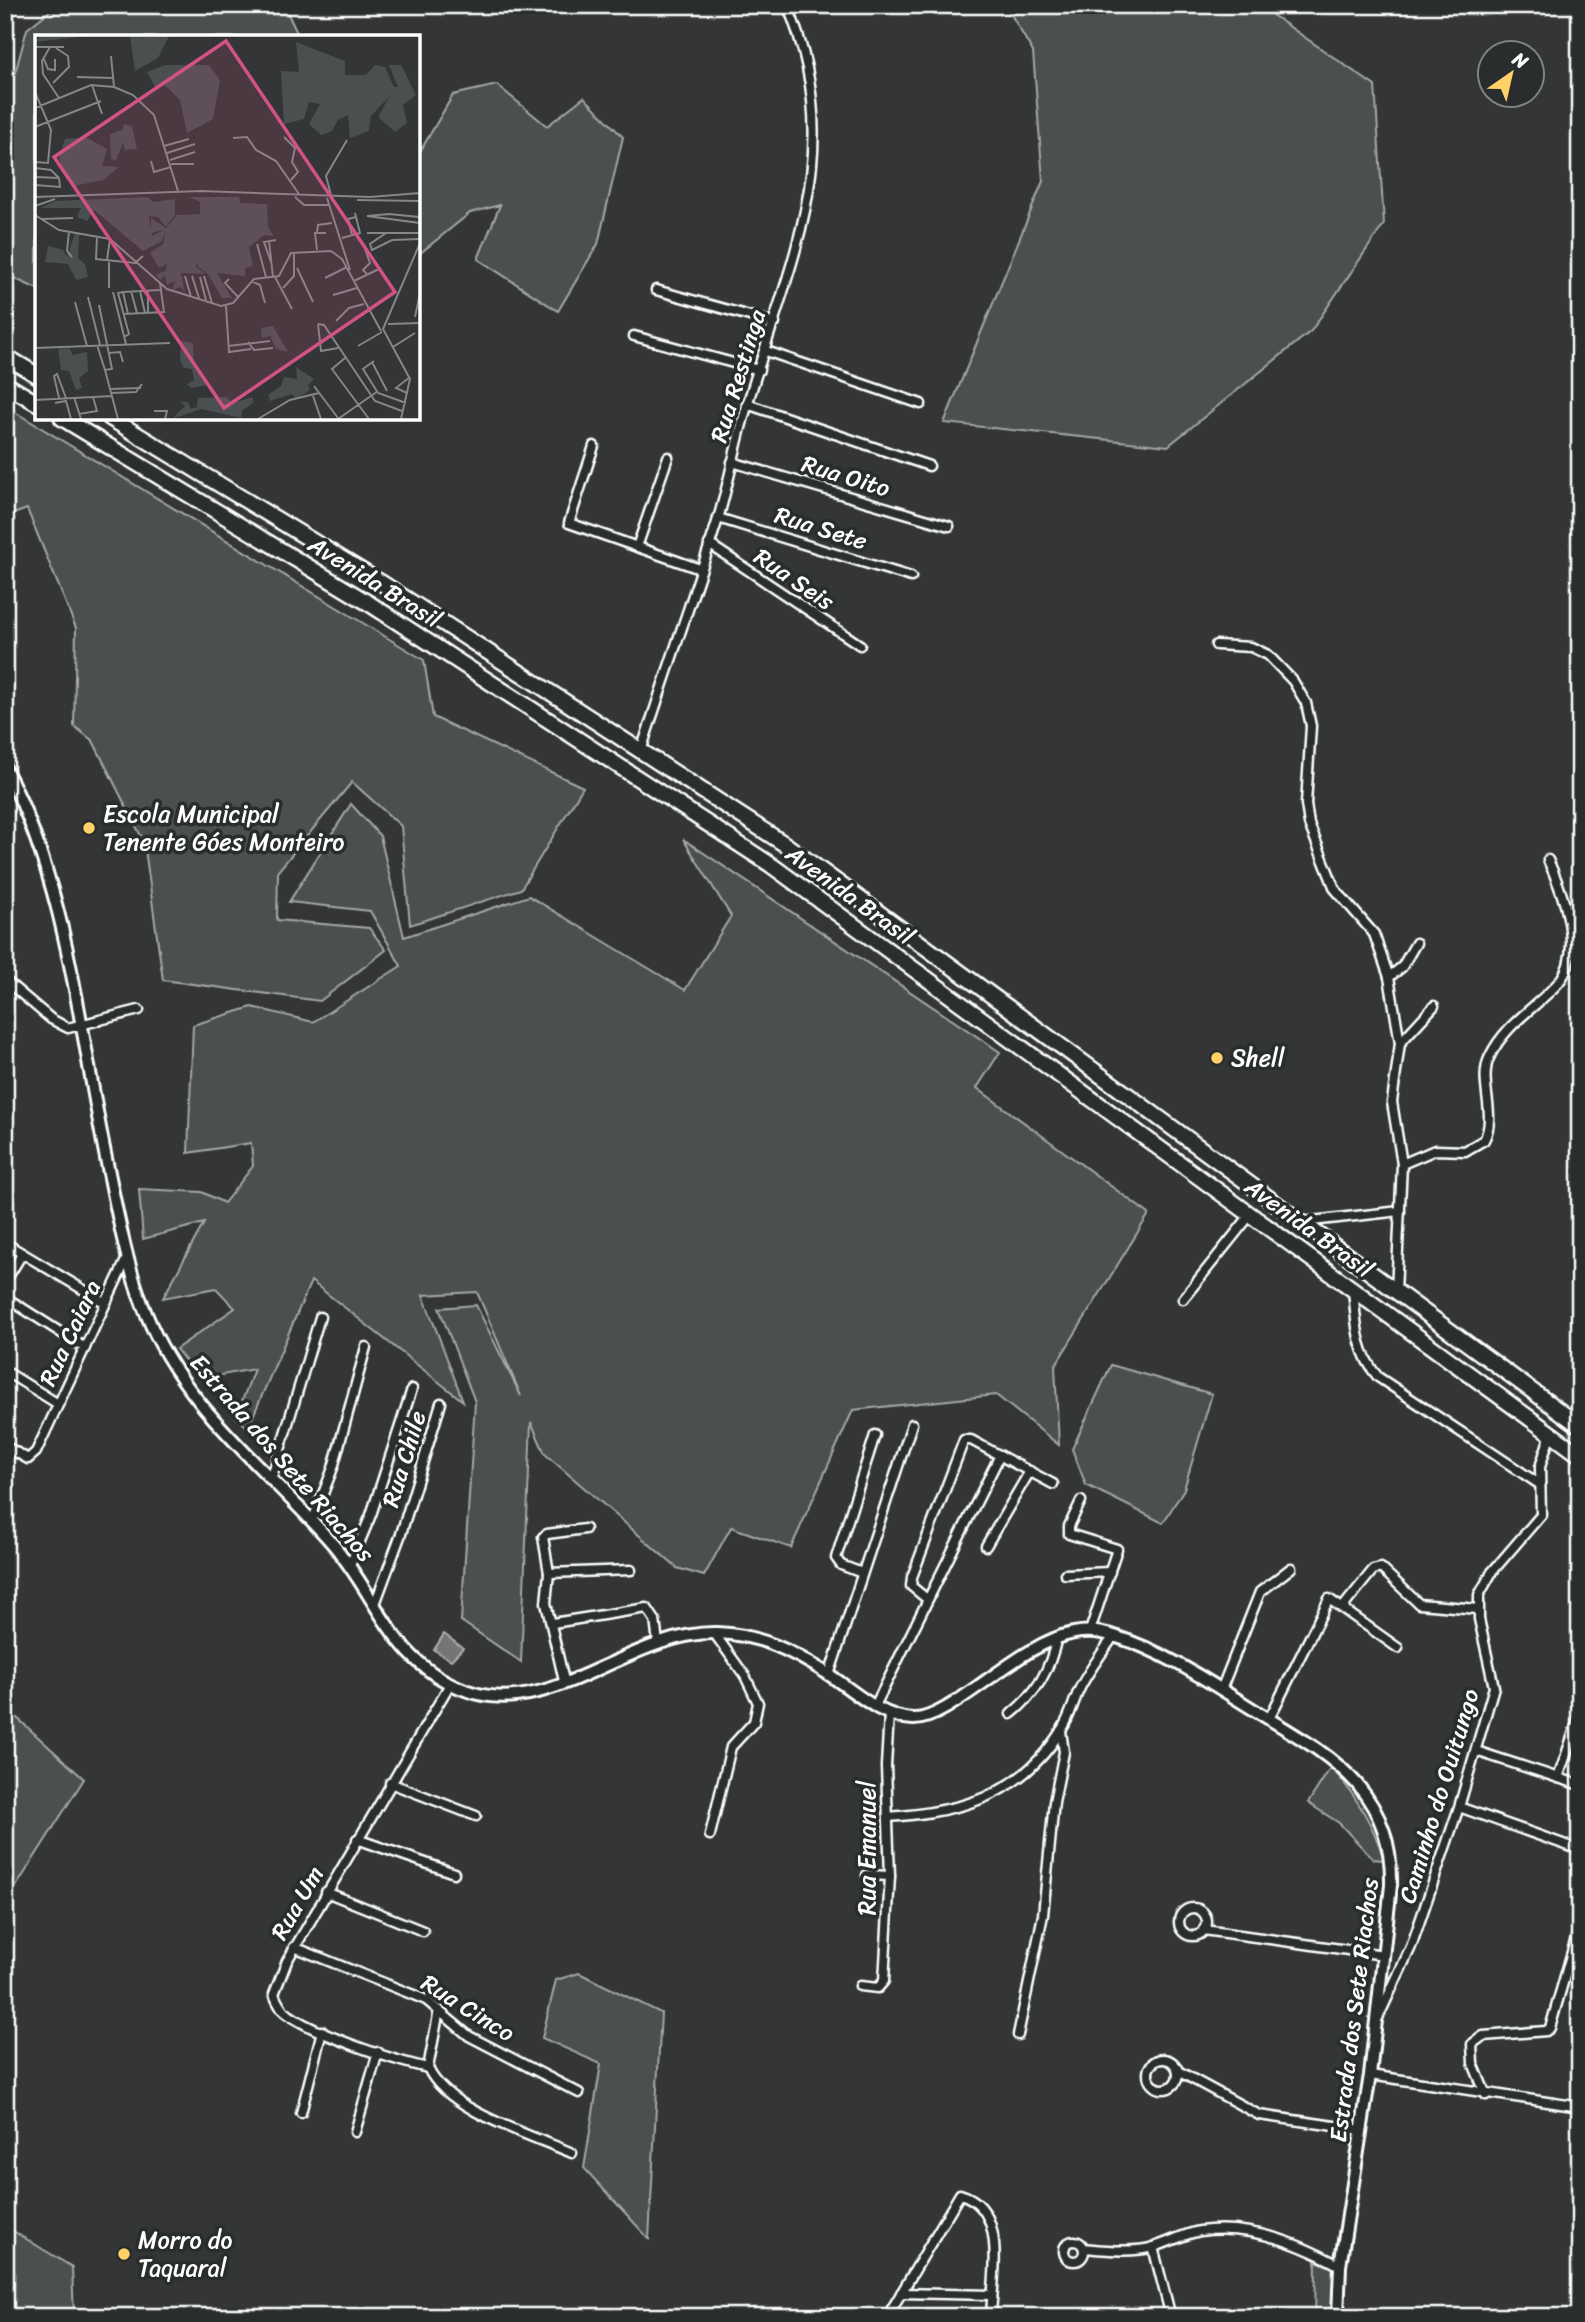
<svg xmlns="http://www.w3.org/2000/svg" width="1585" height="2322" font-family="Sriracha,sans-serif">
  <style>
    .green { fill: #4c4f50; stroke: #a6a7a8; stroke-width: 2 }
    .water { fill: #737576; stroke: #abacad; stroke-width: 2 }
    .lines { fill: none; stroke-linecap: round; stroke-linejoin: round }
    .street-casing { stroke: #fff; stroke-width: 13 }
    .secondary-casing { stroke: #fff; stroke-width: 16 }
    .highway-casing { stroke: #fff; stroke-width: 19 }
    .street { stroke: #2a2d2e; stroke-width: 8 }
    .secondary { stroke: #2a2d2e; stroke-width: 10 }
    .highway { stroke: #2a2d2e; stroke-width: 14 }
    .poi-dot { fill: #ffd166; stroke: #2a2d2e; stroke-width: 2.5 }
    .labels { text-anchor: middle; stroke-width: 7; stroke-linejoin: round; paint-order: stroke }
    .street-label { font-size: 24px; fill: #fff; stroke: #2a2d2e }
    .poi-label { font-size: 24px; fill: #fff; stroke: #2a2d2e; text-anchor: start }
    .inset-road { fill: none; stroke: #858686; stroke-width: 2 }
    .view { fill: #d15284; fill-opacity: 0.15; stroke: #d15284; stroke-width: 3.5 }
    .inset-edge { fill: none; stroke: #fff; stroke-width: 3.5 }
  </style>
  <rect width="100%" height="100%" fill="#333536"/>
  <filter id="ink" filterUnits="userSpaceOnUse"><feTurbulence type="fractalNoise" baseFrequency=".0143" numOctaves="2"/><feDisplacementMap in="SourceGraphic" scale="14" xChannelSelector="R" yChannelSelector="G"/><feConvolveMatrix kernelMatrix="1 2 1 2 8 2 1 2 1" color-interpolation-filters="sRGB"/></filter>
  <g filter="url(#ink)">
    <g class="green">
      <path d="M 57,5 L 273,5 L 288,14 L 299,37 L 37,37 L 37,289 L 5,274 L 5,111 L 27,29 Z"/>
      <path d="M 939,5 L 1258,5 L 1375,86 L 1384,224 L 1311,331 L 1168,446 L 944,423 L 1043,181 L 1033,52 L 1009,11 L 938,10 Z"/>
      <path d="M 497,85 L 547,126 L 584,97 L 623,137 L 598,244 L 558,311 L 478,259 L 500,205 L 470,213 L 418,255 L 418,155 L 453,95 Z"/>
      <path d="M 5,406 L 424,660 L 433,717 L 583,787 L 521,889 L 410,925 L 401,826 L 352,782 L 278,871 L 277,920 L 369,928 L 386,950 L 320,1001 L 163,980 L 144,842 L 93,741 L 74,726 L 76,628 L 27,509 L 5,517 Z"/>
      <path d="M 351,804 L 380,836 L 404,937 L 529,896 L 685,990 L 731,916 L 683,839 L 1000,1052 L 977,1088 L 1149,1214 L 1055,1366 L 1059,1445 L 996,1395 L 853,1410 L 791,1548 L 731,1527 L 704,1576 L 677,1568 L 545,1454 L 531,1422 L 521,1662 L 461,1621 L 475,1402 L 439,1308 L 476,1305 L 521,1396 L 477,1292 L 423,1295 L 463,1401 L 311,1281 L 248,1428 L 236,1417 L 254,1369 L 200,1379 L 176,1349 L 235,1308 L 216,1288 L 163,1298 L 204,1223 L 143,1239 L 139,1189 L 202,1192 L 224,1203 L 253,1166 L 251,1143 L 188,1153 L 193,1025 L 252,1007 L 313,1022 L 401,966 L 370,911 L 289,902 Z"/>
      <path d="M 1111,1365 L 1212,1394 L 1184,1489 L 1163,1523 L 1086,1485 L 1072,1449 Z"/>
      <path d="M 14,1715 L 84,1779 L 5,1904 L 5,1727 Z"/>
      <path d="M 1331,1767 C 1356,1796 1373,1823 1384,1860 L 1373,1859 L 1339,1823 L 1308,1803 Z"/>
      <path d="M 579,1973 L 661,2013 L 649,2239 L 584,2168 L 601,2064 L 542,2038 L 556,1980 Z"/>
      <path d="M 5,2226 L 72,2267 L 74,2317 L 5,2317 Z"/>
      <path d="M 1316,2261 L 1336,2269 L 1334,2317 L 1315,2317 Z"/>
    </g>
    <path class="water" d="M 444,1634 L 463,1648 L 451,1660 L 434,1650 Z"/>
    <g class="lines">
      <defs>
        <g id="street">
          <path d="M 656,290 L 775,323"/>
          <path d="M 634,336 L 759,370"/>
          <path d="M 766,351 L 921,404"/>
          <path d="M 747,404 L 929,466"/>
          <path d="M 594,446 L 569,523 L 700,569"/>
          <path d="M 732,462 L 949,526"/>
          <path d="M 718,518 L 911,577"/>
          <path d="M 709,544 L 860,645"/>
          <path d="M 637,547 L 668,457"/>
          <path d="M 1216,645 L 1251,647 L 1268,655 L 1293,681 L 1306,703 L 1311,726 L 1306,804 L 1309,824 L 1335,889 L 1374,934 L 1389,977 L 1400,1043 L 1392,1102 L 1402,1164 L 1396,1292"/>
          <path d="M 641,751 C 666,673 693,597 718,519 C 729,482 736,443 747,406 C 787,266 850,151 787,5"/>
          <path d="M 1389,977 L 1402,967 L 1416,943"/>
          <path d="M 5,980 L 51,1019 L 68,1028 L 139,1010"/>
          <path d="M 1400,1043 L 1434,1006"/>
          <path d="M 1402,1164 L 1435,1150 L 1465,1151 L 1484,1140 C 1498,1114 1477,1081 1490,1056 C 1506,1023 1536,1008 1559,982 C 1585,950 1563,893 1548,860"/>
          <path d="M 1303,1222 L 1400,1211"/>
          <path d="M 5,1243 L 104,1302"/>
          <path d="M 5,1282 L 22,1254"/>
          <path d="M 1353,1289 C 1356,1320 1356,1352 1378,1377 L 1539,1484"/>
          <path d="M 5,1297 L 85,1348"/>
          <path d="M 1183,1299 L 1251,1214"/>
          <path d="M 5,1371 L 58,1404"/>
          <path d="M 5,1446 L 28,1459 L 36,1452 L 127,1258"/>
          <path d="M 271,1480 L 320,1317"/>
          <path d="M 1081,1501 L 1069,1526 L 1069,1534 L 1117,1549 L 1090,1631"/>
          <path d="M 312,1522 L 333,1468 L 366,1347"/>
          <path d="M 986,1546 L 1030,1471"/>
          <path d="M 350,1565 L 371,1515 L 412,1389"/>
          <path d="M 549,1573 L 631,1570"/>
          <path d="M 862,1573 L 841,1565 L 836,1558 L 875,1435"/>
          <path d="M 1065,1574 L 1110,1572"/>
          <path d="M 927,1599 L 911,1586 L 912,1577 L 964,1440 L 971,1440 L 1053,1484"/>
          <path d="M 375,1604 L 401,1534 L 441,1403"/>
          <path d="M 1343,1607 L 1373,1570 L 1381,1568 L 1419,1604 L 1478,1609"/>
          <path d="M 553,1623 L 647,1608 L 655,1620 L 658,1643"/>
          <path d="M 829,1675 L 912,1424"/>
          <path d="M 564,1681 L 546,1603 L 549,1573 L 543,1537 L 547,1534 L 585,1529"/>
          <path d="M 1221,1690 L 1260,1592 L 1291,1568"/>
          <path d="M 875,1706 L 1000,1455"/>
          <path d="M 1011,1714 C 1037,1693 1050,1670 1057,1637"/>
          <path d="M 1269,1719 L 1329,1599 L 1398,1648"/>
          <path d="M 1476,1751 L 1580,1785"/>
          <path d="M 1558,1778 L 1580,1714"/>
          <path d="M 390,1783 L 476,1816"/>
          <path d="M 1459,1807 L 1580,1850"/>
          <path d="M 888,1817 C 962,1812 1021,1796 1062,1729 C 1070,1717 1073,1703 1079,1690 C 1088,1671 1102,1653 1114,1636"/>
          <path d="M 710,1835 L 731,1747 L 754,1722 L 758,1703 L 745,1676 L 714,1633"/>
          <path d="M 357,1839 L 454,1873"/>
          <path d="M 867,1875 L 890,1876"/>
          <path d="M 326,1892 L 423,1931"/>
          <circle cx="1193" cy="1922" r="14"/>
          <path d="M 1204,1930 L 1384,1955"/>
          <path d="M 294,1947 L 426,2000 L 469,2036 L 579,2093"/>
          <path d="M 860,1986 L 878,1988 L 884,1981 L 890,1876 L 886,1766 L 889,1714"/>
          <path d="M 439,2010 L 428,2068 C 446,2110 531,2135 572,2153"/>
          <path d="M 1378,2018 L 1411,1947 L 1459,1807 L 1494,1687 L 1479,1619 L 1479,1595 L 1492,1572 L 1541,1515 L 1540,1467 L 1551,1433"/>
          <path d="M 1018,2035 L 1043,1915 L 1054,1802 L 1064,1752 L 1061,1731"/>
          <circle cx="1163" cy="2074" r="15"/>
          <path d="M 428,2068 C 395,2061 311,2033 285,2012 C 279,2007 277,2001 274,1994 L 287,1961 L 450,1684"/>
          <path d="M 1178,2071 L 1259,2115 L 1362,2130"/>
          <path d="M 1370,2075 L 1580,2107"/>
          <path d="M 1486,2095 L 1473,2063 L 1472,2044 L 1483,2036 L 1546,2031 L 1550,2028 L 1580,1924"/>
          <path d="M 301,2113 L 322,2031"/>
          <path d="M 355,2132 L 378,2052"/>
          <circle cx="1074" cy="2251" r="10"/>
          <path d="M 1153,2247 L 1171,2317"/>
          <path d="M 1084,2248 C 1106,2250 1133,2253 1154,2247 C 1170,2242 1184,2234 1200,2231 C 1249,2224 1297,2242 1340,2266"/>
          <path d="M 901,2293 L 992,2295"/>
          <path d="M 887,2317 L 960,2194 C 1009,2208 992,2277 991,2317"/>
        </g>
        <path id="secondary" d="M 5,768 C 69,889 80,1036 108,1168 C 119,1221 128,1275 151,1325 C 190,1412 270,1472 331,1542 C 379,1597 392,1665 468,1691 C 551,1720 631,1631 717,1633 C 759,1634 794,1652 828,1674 C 854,1691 881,1718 913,1719 C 950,1721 1018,1643 1074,1633 C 1089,1630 1103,1632 1117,1637 C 1165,1652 1209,1682 1251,1708 C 1288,1731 1329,1752 1357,1784 C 1382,1814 1392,1846 1391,1885 L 1370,2075 L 1340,2266 L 1338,2317"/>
        <g id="highway">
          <path d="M 5,356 L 37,375"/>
          <path d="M 5,384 L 37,403"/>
          <path d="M 62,418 L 370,604 L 771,865 L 1580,1455"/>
          <path d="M 110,418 L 380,582 L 786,845 L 1580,1426"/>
        </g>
      </defs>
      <use href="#street" class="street-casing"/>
      <use href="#secondary" class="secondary-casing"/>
      <use href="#highway" class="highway-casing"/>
      <use href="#street" class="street"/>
      <use href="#secondary" class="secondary"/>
      <use href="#highway" class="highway"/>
    </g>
  </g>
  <g class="poi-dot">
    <circle cx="89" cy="828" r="7"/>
    <circle cx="1217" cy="1058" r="7"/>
    <circle cx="124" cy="2254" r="7"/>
  </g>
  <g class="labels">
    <g class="street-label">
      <text transform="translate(738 376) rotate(-73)" y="8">Rua Restinga</text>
      <text transform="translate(846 476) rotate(17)" y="8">Rua Oito</text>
      <text transform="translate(821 528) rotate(17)" y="8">Rua Sete</text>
      <text transform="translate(794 579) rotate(34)" y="8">Rua Seis</text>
      <text transform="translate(375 582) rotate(32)" y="8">Avenida Brasil</text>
      <text transform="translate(850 895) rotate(36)" y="8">Avenida Brasil</text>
      <text transform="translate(1309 1228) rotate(36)" y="8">Avenida Brasil</text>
      <text transform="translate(70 1333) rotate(-65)" y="8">Rua Caiara</text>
      <text transform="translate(282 1458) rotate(49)" y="8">Estrada dos Sete Riachos</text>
      <text transform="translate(404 1459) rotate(-73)" y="8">Rua Chile</text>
      <text transform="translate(1439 1796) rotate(-73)" y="8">Caminho do Ouitungo</text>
      <text transform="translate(867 1848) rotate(-90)" y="8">Rua Emanuel</text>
      <text transform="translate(297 1903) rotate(-60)" y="8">Rua Um</text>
      <text transform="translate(468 2008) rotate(32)" y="8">Rua Cinco</text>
      <text transform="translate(1354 2010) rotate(-83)" y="8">Estrada dos Sete Riachos</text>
    </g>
    <g class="poi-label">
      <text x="103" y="822">Escola Municipal<tspan x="103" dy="28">Tenente Góes Monteiro</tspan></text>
      <text x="1231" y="1066">Shell</text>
      <text x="138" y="2248">Morro do<tspan x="138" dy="28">Taquaral</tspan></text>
    </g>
  </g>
  <g transform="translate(35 35)">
    <rect width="385" height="385" fill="#333536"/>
    <path d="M 5,1 L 54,1 L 0,7 ZM 95,1 L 134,1 L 123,23 L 100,36 ZM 261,7 L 310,26 L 310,40 L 331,40 L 340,30 L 350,32 L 359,52 L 363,52 L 354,30 L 366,30 L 381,60 L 368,70 L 372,88 L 360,97 L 343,82 L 354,62 L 336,81 L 334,96 L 315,103 L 313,80 L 303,85 L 297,96 L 286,100 L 274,89 L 285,69 L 274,67 L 269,84 L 249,89 L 246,36 L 264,37 ZM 130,30 L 174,30 L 185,45 L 178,84 L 152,98 L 145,65 L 129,49 L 121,54 L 112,37 ZM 89,89 L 97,91 L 102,114 L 90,115 L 88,108 L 81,125 L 76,124 L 75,99 L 87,95 ZM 51,102 L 72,114 L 67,131 L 84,132 L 68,145 L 39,151 L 31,144 L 24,123 L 30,104 ZM 113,162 L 118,167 L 140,164 L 140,180 L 131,192 L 123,182 L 114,181 L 117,201 L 129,195 L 116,198 L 116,183 L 131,193 L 142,180 L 165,179 L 165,167 L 154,162 L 204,162 L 205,168 L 232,169 L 233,192 L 239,201 L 229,200 L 214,212 L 218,231 L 210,233 L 210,241 L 182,238 L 197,263 L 187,263 L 173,239 L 162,231 L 165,227 L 160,231 L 171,239 L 146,238 L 150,258 L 146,252 L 137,255 L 140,246 L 132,250 L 130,240 L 125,245 L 121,240 L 131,235 L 132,229 L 124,233 L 115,218 L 128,209 L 131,196 L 127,206 L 108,216 L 59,175 L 52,186 L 42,182 L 46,173 L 5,173 L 20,166 ZM 40,199 L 44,199 L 43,223 L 50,229 L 53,242 L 41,245 L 33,229 L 10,227 L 13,211 L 28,215 L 32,221 ZM 238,291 L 253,317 L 241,314 L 235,301 L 227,303 L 226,293 ZM 146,306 L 158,308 L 159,330 L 173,350 L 156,353 L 152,349 L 159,345 L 157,334 L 149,333 L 145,325 ZM 34,313 L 38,320 L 52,317 L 53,336 L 44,343 L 47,353 L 41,355 L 34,336 L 26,335 L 23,314 ZM 261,332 L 279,344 L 273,350 L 275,355 L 261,364 L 257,359 L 235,366 L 233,360 L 246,351 L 249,342 L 262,344 ZM 192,362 L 197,368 L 218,362 L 218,368 L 207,376 L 206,383 L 166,374 L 137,384 L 150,371 L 145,367 L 153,367 L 156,374 L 162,372 L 163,363 Z" fill="#4c4f50"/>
    <path class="inset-road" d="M 0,12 L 29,12M 15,12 L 7,26 L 8,39 L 24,63M 76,21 L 79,52M 9,24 L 13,34 L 20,35 L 20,24M 42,42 L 79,43M 18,48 L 34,32 L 33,21 L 21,13M 57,50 L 67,79M 0,57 L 16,95 L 13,128 L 0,127M 0,73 L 56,50 L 79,52 L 98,60 L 119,80 L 143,156M 0,92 L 66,66M 249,102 L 260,113 L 257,127 L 263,137 L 256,145M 198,103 L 212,102 L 221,115 L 241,126 L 264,159M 129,111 L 154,104M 132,118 L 160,109M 135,125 L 160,117M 116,126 L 119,137 L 136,132M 136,129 L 159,129M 0,133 L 16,135 L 24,143M 0,142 L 24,143M 0,150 L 25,152 L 24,143M 296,160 L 291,141 L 312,105M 0,162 L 166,156 L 335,162 L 385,158M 260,162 L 269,170 L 294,170M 292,163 L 315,235M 322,165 L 385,166M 0,171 L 20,164M 354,179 L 384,182 L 385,188 L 332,181 ZM 0,180 L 24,195 L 75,204 L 132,254 L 186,271 L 198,268 L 219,244 L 244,241 L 256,218 L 296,216 L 307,224 L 346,296M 7,184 L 38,183M 34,196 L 32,216 L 37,222M 282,197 L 283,190 L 297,188M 332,198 L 385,198M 351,198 L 335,209 L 337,215 L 357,205 L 385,204M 317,200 L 313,184 L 321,182M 62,201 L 61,224 L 100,228 L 108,221M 307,203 L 325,198 L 320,178M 234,206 L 238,242M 222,209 L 231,242M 330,214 L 335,228 L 328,235 L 333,240M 282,215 L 280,198 L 291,198M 72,225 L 75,204M 236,227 L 229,207 L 241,205M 262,233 L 278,267M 150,241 L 156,262M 157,241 L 164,263M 169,241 L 177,268M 165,242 L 171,265M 240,242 L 257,274M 290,243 L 312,232M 194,244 L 190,248 L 203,262M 216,246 L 225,250 L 230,268M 319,246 L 346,233M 74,253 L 74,225M 248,253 L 259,241 L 259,218M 96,256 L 102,278M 105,256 L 110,278M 78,257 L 91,309M 88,257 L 83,258 L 94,299 L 89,302M 88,257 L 125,255M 88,257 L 93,279M 298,260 L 322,253M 53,262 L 65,310M 40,267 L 52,311M 191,271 L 194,317 L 216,314M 113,278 L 113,256M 89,279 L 129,277 L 125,248M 380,282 L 385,258M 301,286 L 314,273 L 329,269M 283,289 L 289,290 L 340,366 L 367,376M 283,289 L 286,316 L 303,313M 353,289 L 385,288M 213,307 L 219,315 L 238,313M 62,310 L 70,335 L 77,334 L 64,270M 193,311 L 235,306M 323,311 L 347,297M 358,312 L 380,298M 0,313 L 135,308M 74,318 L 85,317 L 88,327M 310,323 L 297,334 L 334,384M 339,326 L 328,334 L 343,358 L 371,368M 337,327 L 352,356M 70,335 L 83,384M 279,351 L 303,383M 75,354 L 106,353M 76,358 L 101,357 L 107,349M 372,358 L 361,353 L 375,342M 278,361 L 286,384M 39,362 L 46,384M 24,363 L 19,341 L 22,339 L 31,363M 0,365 L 77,361M 20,368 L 31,366 L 36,384M 119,376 L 132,376 L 130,384M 44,379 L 62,376 L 58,362M 223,384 L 255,365 L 284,358M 303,384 L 343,356M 366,384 L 375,344 L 348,294 L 385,208"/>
    <path class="view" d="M 191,6 L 360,257 L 189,373 L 19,122 Z"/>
    <rect width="385" height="385" class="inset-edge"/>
  </g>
  <rect width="1585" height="2322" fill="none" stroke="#2a2d2e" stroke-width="28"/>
  <rect x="14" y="14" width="1557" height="2294" fill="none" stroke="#fff" stroke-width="2.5" filter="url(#ink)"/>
  <g transform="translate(1511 74) rotate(34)"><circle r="33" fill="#2a2d2e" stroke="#7f8182" stroke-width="2"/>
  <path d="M0-5L12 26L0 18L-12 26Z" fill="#ffd166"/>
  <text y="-10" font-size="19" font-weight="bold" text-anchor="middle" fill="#ffffff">N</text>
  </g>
</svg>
